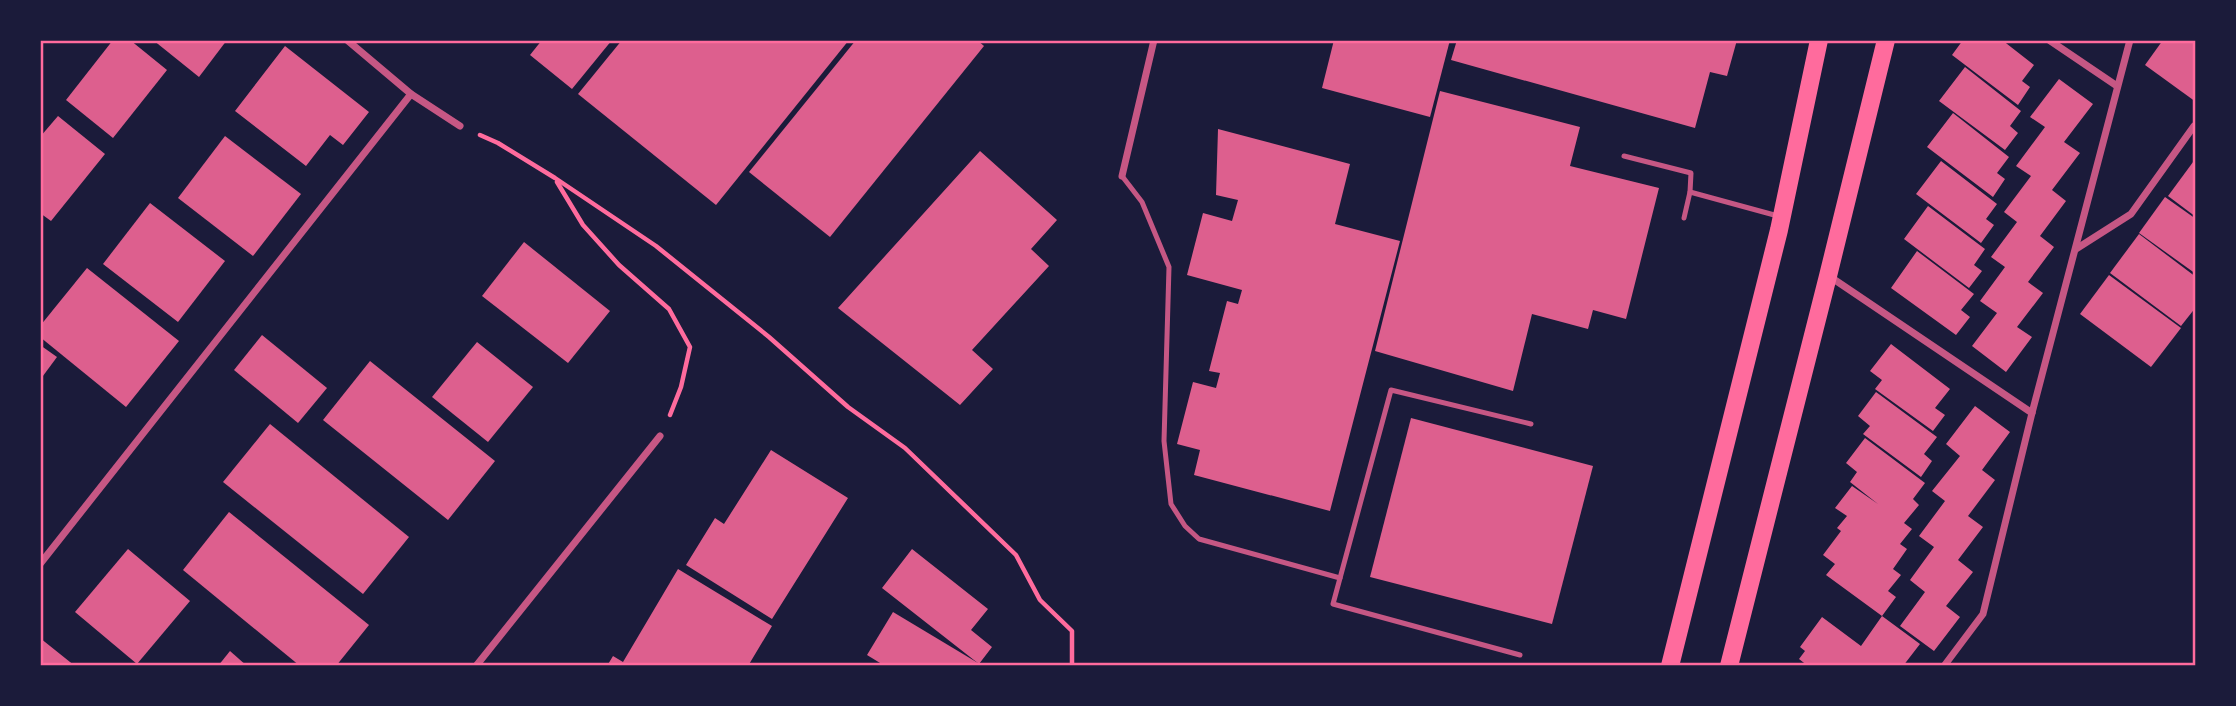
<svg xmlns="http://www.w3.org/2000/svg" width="2236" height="706" font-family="'Sofia Sans Condensed',sans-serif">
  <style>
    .building { fill: #dd5f8e }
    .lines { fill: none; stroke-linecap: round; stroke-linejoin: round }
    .path { stroke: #ff6b9d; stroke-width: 4.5 }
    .service { stroke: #c65784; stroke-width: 5 }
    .minor { stroke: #c65784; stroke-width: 7 }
    .primary { stroke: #ff6b9d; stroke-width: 18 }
    .neatline { fill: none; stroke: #ff6b9d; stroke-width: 2.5 }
  </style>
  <rect width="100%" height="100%" fill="#1b1b3a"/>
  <g class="building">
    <path d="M 113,40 L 130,40 L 167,70 L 113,138 L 66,100 Z"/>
    <path d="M 153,40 L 227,40 L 199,77 Z"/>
    <path d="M 542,40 L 612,40 L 572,89 L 530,55 Z"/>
    <path d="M 622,40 L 849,40 L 716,205 L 578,94 Z"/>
    <path d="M 856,40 L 977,40 L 984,46 L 830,237 L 749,172 Z"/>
    <path d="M 1334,40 L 1450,40 L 1430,117 L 1322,88 Z"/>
    <path d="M 1457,40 L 1737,40 L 1727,76 L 1710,72 L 1695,128 L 1451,60 Z"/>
    <path d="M 1963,40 L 2002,40 L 2034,65 L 2022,81 L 2030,87 L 2018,105 L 1952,55 Z"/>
    <path d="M 2163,40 L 2196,42 L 2196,102 L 2145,65 Z"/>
    <path d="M 285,46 L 369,112 L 343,145 L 330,135 L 306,166 L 235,111 Z"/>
    <path d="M 1965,67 L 2021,111 L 2010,126 L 2018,133 L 2005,150 L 1939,101 Z"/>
    <path d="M 2059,79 L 2093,104 L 2064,142 L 2080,153 L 2052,190 L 2066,201 L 2040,236 L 2054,247 L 2028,282 L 2043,293 L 2017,327 L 2032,337 L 2006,372 L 1972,346 L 1997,313 L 1980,301 L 2005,267 L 1991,257 L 2017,222 L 2004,212 L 2031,176 L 2016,166 L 2045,127 L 2030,117 Z"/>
    <path d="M 1440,91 L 1580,127 L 1570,166 L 1659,188 L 1626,319 L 1593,310 L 1588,329 L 1532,314 L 1513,391 L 1375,351 Z"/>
    <path d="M 1953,113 L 2009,157 L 1997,173 L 2005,179 L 1993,197 L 1927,147 Z"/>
    <path d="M 58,116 L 105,154 L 51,221 L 40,213 L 40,137 Z"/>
    <path d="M 1218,129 L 1350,164 L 1335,224 L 1400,241 L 1330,511 L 1194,475 L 1200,450 L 1177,444 L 1193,382 L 1216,388 L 1220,373 L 1209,371 L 1227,301 L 1238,304 L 1242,290 L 1187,275 L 1203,213 L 1232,221 L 1238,200 L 1216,195 Z"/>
    <path d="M 225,136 L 301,194 L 253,256 L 178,198 Z"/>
    <path d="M 980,151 L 1057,220 L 1031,249 L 1049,266 L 972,350 L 993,369 L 960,405 L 838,308 Z"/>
    <path d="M 2196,158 L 2196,217 L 2168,196 Z"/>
    <path d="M 1941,161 L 1997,204 L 1986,219 L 1994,225 L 1981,243 L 1916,194 Z"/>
    <path d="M 2165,197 L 2196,219 L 2196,274 L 2139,233 Z"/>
    <path d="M 150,203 L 225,261 L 178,322 L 103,264 Z"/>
    <path d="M 1928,206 L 1985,249 L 1974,265 L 1982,271 L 1969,288 L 1904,239 Z"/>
    <path d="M 2139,234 L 2196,277 L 2196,307 L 2181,326 L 2110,273 Z"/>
    <path d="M 524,242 L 610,311 L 568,363 L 482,296 Z"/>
    <path d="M 1917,251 L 1974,294 L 1961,310 L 1970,317 L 1956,335 L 1891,288 Z"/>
    <path d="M 87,268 L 179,341 L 126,407 L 40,337 L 40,326 Z"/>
    <path d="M 2109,275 L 2181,328 L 2151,367 L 2080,314 Z"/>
    <path d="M 262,335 L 327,388 L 298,423 L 234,370 Z"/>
    <path d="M 477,342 L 533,387 L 488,442 L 432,397 Z"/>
    <path d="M 1891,344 L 1950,389 L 1935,408 L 1945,415 L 1933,431 L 1875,389 L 1882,380 L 1870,371 Z"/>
    <path d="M 40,345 L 57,357 L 40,380 Z"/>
    <path d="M 370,361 L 495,461 L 448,520 L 323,420 Z"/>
    <path d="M 1876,392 L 1937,437 L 1924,454 L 1932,461 L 1921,477 L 1863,434 L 1870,426 L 1858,416 Z"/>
    <path d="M 1975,406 L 2010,432 L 1982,470 L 1995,480 L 1968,516 L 1983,527 L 1958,560 L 1973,572 L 1946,606 L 1960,617 L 1934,651 L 1900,626 L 1925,592 L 1910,580 L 1934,547 L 1919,536 L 1945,501 L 1932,491 L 1960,456 L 1946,444 Z"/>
    <path d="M 1411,418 L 1593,466 L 1552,624 L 1370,577 Z"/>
    <path d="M 270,424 L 409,537 L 363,594 L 223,482 Z"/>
    <path d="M 1865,438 L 1925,483 L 1913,499 L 1919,505 L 1904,523 L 1912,529 L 1900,544 L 1907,549 L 1893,569 L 1901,575 L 1888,591 L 1896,597 L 1882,616 L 1826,575 L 1835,564 L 1823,555 L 1841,531 L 1837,528 L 1847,516 L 1835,508 L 1852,486 L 1878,504 L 1850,482 L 1857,472 L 1846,463 Z"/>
    <path d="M 771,450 L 848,498 L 772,619 L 686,565 L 715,518 L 724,524 Z"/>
    <path d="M 229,512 L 369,625 L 336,666 L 300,666 L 183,570 Z"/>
    <path d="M 128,549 L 190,601 L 137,664 L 75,612 Z"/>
    <path d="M 912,549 L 988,609 L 971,630 L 992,647 L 979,664 L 882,588 Z"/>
    <path d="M 678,569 L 772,626 L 748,666 L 607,666 L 613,656 L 623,662 Z"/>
    <path d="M 893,612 L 978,663 L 976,666 L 885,666 L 867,655 Z"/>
    <path d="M 1882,616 L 1920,644 L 1903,666 L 1808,666 L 1799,659 L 1805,651 L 1800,647 L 1822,617 L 1861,646 Z"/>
    <path d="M 40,638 L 75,666 L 40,666 Z"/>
    <path d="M 230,651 L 247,666 L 218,666 Z"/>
  </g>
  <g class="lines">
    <g class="path">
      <path d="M 480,135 L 498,143 L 555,178 L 656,246 L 769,337 L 848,407 L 905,448 L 1016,555 L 1040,600 L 1072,631 L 1072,666"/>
      <path d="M 557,182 L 583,225 L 619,265 L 669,309 L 690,347 L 681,387 L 670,415"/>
    </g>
    <g class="service">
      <path d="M 1624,156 L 1691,173 L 1690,192"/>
      <path d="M 1122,176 L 1142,202 L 1169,267 L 1164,441 L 1171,504 L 1185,526 L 1199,539 L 1340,578"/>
      <path d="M 1684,218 L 1690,192 L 1778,216"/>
      <path d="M 1520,655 L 1333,604 L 1391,390 L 1531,424"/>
    </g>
    <g class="minor">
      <path d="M 347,40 L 411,94 L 460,126"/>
      <path d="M 2049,40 L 2117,86"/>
      <path d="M 1122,176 L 1154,40"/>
      <path d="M 2076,249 L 2131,214 L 2194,126"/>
      <path d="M 1829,276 L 2032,413"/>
      <path d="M 40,564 L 411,94"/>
      <path d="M 476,666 L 660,436"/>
      <path d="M 1944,666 L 1983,614 L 2032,413 L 2130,40"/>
    </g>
    <g class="primary">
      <path d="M 1670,666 L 1779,230 L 1819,40"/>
      <path d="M 1729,666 L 1828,276 L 1886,40"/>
    </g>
  </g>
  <rect width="2236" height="706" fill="none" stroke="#1b1b3a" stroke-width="84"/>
  <rect x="42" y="42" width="2152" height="622" class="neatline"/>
</svg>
